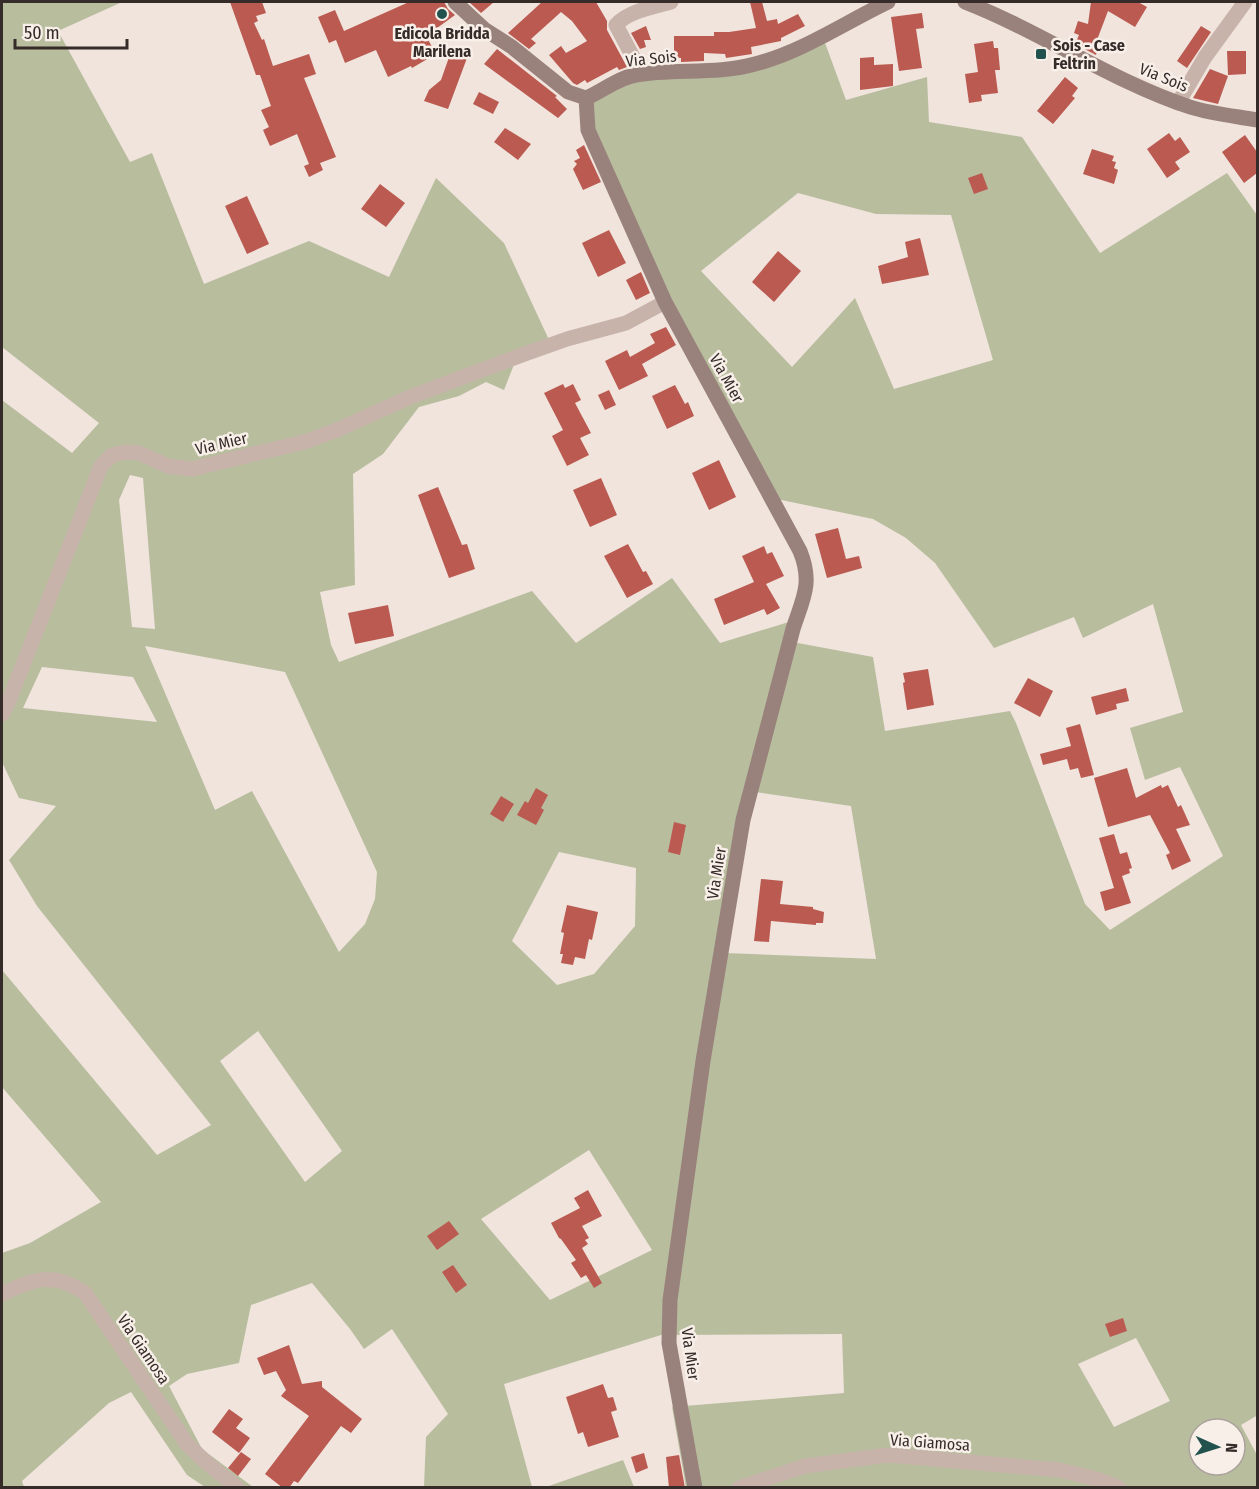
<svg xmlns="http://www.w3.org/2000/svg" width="1259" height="1489" font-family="'Fira Sans Condensed',sans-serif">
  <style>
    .green { fill: #b8bd9e; fill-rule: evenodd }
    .building { fill: #ba5a51 }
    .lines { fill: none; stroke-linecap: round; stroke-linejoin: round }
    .street { stroke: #c7b3aa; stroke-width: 15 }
    .secondary { stroke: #9a827c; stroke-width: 15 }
    .poi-dot { fill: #22524e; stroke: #f8efe9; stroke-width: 2 }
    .labels { text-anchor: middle; stroke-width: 5; stroke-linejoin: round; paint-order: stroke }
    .poi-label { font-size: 16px; font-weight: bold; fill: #352b29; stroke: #f8efe9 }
    .street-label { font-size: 16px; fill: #352b29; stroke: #f8efe9 }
  </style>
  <rect width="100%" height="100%" fill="#f0e4dd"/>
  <g class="green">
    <path d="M 2,2 L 122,2 L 58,31 L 130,162 L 152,153 L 204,284 L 309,241 L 389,277 L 436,178 L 504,243 L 550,342 L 519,352 L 504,390 L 486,382 L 459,396 L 419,407 L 383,454 L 353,474 L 355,585 L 320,592 L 331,645 L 339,662 L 532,591 L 576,643 L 672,578 L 720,643 L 792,621 L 787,641 L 873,657 L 885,731 L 1010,711 L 1016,723 L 1085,904 L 1110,930 L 1223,856 L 1180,767 L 1145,780 L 1130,728 L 1183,712 L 1153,604 L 1083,638 L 1074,617 L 994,648 L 935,563 L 906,538 L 873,519 L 767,497 L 585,129 L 587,94 L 643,70 L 737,66 L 821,32 L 846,100 L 927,77 L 929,122 L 1022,137 L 1100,253 L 1227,173 L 1257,215 L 1258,1415 L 1241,1425 L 1257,1455 L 1257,1487 L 686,1487 L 672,1407 L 844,1393 L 842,1334 L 661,1335 L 504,1384 L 532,1487 L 424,1487 L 426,1437 L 448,1414 L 392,1329 L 364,1349 L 350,1329 L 312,1283 L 251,1305 L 239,1363 L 187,1374 L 169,1386 L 202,1449 L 253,1487 L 205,1487 L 187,1475 L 131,1392 L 109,1403 L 22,1481 L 24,1487 L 2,1487 L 2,1253 L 30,1243 L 101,1202 L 2,1087 L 2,970 L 157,1155 L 211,1125 L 37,906 L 9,860 L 56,806 L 19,798 L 2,762 L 2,400 L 72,453 L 99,423 L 2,347 ZM 798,193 L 876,214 L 951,215 L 993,360 L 894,389 L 855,298 L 792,367 L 701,271 ZM 130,475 L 143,478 L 155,629 L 132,627 L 119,500 ZM 145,646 L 285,672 L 377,872 L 375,899 L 365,924 L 339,952 L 252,791 L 215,810 ZM 42,667 L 133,677 L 157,722 L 23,708 ZM 756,792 L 851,806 L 876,959 L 725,953 L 744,836 ZM 559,852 L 636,868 L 635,926 L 594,974 L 557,985 L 512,941 ZM 258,1031 L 342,1151 L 305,1182 L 220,1061 ZM 589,1150 L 652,1250 L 550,1300 L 481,1219 ZM 1136,1338 L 1170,1401 L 1114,1427 L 1078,1364 ZM 1199,1429 L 1235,1429 L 1235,1465 L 1199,1465 Z"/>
    <path d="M 623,1460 L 634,1487 L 546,1487 Z"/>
  </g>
  <g class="building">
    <path d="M 230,2 L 262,2 L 266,13 L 256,16 L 258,21 L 254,23 L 262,40 L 264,39 L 273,66 L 309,54 L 316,74 L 304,78 L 336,157 L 320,163 L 323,170 L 309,177 L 304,166 L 309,164 L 297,134 L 270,146 L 263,130 L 269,127 L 261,110 L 271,106 L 260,75 L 256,75 Z"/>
    <path d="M 409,2 L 444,2 L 448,9 L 455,15 L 426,36 L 436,54 L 412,68 L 411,66 L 388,77 L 376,50 L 345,63 L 336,40 L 329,43 L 318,17 L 335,10 L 344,31 Z"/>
    <path d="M 469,2 L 494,2 L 481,13 Z"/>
    <path d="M 542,2 L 596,2 L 607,21 L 607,30 L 627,67 L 619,70 L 617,67 L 587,83 L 585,80 L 577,85 L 573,83 L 549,55 L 561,46 L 566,53 L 587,41 L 572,21 L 561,12 L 531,39 L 536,43 L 529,49 L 508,33 Z"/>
    <path d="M 750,2 L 762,2 L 767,21 L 777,19 L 778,24 L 798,14 L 805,26 L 781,38 L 781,41 L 751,47 L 752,54 L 726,58 L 725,54 L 704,53 L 704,61 L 681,62 L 681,58 L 674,57 L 674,36 L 714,36 L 714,32 L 729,32 L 756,28 Z"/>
    <path d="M 1091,2 L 1138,2 L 1147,7 L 1135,27 L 1108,11 L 1097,40 L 1100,41 L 1096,55 L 1075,44 L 1079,35 L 1074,33 L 1078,21 L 1088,24 Z"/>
    <path d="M 922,13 L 924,28 L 916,29 L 922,68 L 899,71 L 891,17 Z"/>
    <path d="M 646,26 L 651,40 L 644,40 L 646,47 L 640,49 L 631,33 Z"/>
    <path d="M 1201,26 L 1211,32 L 1187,68 L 1177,61 Z"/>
    <path d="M 993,41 L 994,48 L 998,48 L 1000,70 L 995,70 L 998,93 L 981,95 L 982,101 L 969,103 L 965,74 L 978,72 L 974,44 Z"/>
    <path d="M 453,46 L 467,58 L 448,109 L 424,101 L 429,90 L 441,80 Z"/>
    <path d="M 497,49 L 557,96 L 555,97 L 567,109 L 558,118 L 484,64 Z"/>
    <path d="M 1227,51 L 1246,51 L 1246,74 L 1228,75 Z"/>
    <path d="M 874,57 L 874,65 L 893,64 L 893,86 L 860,90 L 860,58 Z"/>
    <path d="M 1210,69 L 1228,76 L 1218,104 L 1193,98 Z"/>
    <path d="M 1065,77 L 1078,88 L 1072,96 L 1075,98 L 1053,124 L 1037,111 Z"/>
    <path d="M 479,92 L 499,102 L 493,114 L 473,104 Z"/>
    <path d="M 505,128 L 531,144 L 518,160 L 494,142 Z"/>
    <path d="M 1169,133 L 1175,141 L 1180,137 L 1190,152 L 1175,162 L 1180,169 L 1167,178 L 1147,149 Z"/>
    <path d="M 1245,135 L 1257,152 L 1257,173 L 1244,183 L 1222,152 Z"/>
    <path d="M 584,145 L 601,182 L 583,190 L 573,169 L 577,164 L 574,161 L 580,158 L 576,150 Z"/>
    <path d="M 1092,149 L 1114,156 L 1112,161 L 1116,162 L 1114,168 L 1118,170 L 1114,184 L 1083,174 Z"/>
    <path d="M 982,173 L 988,189 L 974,194 L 968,178 Z"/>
    <path d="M 380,184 L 405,203 L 386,227 L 361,209 Z"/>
    <path d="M 247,196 L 269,244 L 247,254 L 225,206 Z"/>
    <path d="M 609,230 L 626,263 L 598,277 L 582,243 Z"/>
    <path d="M 920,238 L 929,275 L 882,284 L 878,266 L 908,257 L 905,242 Z"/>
    <path d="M 778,251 L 801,271 L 774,302 L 752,282 Z"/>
    <path d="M 641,272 L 650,293 L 636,300 L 626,280 Z"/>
    <path d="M 666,327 L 676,345 L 642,364 L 648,376 L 619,390 L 605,361 L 627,350 L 630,357 L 655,343 L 650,334 Z"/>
    <path d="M 563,384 L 565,388 L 573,384 L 581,400 L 575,403 L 591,433 L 580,438 L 589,455 L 567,466 L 552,436 L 563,430 L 544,393 Z"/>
    <path d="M 675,385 L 685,404 L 688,402 L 694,416 L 667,429 L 652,396 Z"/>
    <path d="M 609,390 L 616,405 L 605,410 L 598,395 Z"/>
    <path d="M 719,460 L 736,497 L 709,510 L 692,473 Z"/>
    <path d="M 601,478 L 617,515 L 590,527 L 573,490 Z"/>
    <path d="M 438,487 L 462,545 L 467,544 L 475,569 L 449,578 L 418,495 Z"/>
    <path d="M 838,528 L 846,559 L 859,556 L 862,568 L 827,578 L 815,534 Z"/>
    <path d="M 628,544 L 643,572 L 646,571 L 653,584 L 627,598 L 604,556 Z"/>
    <path d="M 764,546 L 767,554 L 772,552 L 784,576 L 766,584 L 780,608 L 767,615 L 764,609 L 724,625 L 714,599 L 754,582 L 742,556 Z"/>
    <path d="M 388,605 L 394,636 L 355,644 L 348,613 Z"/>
    <path d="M 928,669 L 934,705 L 907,710 L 903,683 L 905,682 L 903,673 Z"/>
    <path d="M 1028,678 L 1053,691 L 1040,717 L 1014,703 Z"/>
    <path d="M 1126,688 L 1129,701 L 1116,704 L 1117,709 L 1096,715 L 1091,697 Z"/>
    <path d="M 1080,724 L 1094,775 L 1081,778 L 1078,768 L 1070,770 L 1067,759 L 1043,765 L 1040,754 L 1071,746 L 1066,728 Z"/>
    <path d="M 1127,768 L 1136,798 L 1161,785 L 1162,788 L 1168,785 L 1178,807 L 1181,805 L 1190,825 L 1176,829 L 1191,861 L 1172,870 L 1166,855 L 1170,853 L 1150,815 L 1108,827 L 1094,778 Z"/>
    <path d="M 536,788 L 548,795 L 541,808 L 544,810 L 536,825 L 517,815 L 525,801 L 528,803 Z"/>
    <path d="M 501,796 L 514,804 L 503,822 L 490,814 Z"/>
    <path d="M 674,822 L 686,825 L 680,855 L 668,852 Z"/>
    <path d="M 1114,834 L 1120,854 L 1127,852 L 1132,868 L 1129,869 L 1130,873 L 1122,876 L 1131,903 L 1105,911 L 1100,892 L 1114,888 L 1099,838 Z"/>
    <path d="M 761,879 L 783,881 L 780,904 L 813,907 L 813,909 L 824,912 L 823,923 L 816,923 L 816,925 L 771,921 L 769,942 L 754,941 Z"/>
    <path d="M 567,905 L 598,912 L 592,940 L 589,939 L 585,959 L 575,957 L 573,965 L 561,963 L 563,954 L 560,954 L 564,933 L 561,932 Z"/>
    <path d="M 588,1190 L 602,1216 L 582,1226 L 589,1238 L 585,1240 L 588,1244 L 582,1248 L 602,1283 L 594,1288 L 586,1275 L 581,1278 L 571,1263 L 576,1260 L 561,1239 L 559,1238 L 551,1223 L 580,1208 L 574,1198 Z"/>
    <path d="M 449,1221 L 459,1234 L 437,1250 L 427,1236 Z"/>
    <path d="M 453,1265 L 467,1285 L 456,1293 L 442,1272 Z"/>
    <path d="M 1123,1318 L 1127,1331 L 1110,1337 L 1105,1324 Z"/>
    <path d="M 289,1345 L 302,1384 L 322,1381 L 322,1387 L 362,1419 L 351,1433 L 341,1426 L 298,1483 L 294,1481 L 289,1488 L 283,1488 L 265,1474 L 309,1416 L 281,1396 L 286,1390 L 276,1371 L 264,1375 L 257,1358 Z"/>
    <path d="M 603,1384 L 608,1398 L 613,1397 L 617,1410 L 611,1412 L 619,1437 L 588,1447 L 583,1432 L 578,1434 L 566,1397 Z"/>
    <path d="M 229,1409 L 243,1419 L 236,1428 L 250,1438 L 239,1453 L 212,1432 Z"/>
    <path d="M 241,1452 L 251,1459 L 238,1476 L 228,1468 Z"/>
    <path d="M 644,1453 L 648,1468 L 636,1473 L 631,1457 Z"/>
    <path d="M 679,1455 L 685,1488 L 669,1488 L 666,1457 Z"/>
  </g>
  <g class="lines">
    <g class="street">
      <path d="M 642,74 L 616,25 C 628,11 654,7 671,2"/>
      <path d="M 1178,103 L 1205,57 L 1245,2"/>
      <path d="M 2,714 L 8,703 L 101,466 L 112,455 L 126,452 L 139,453 L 168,466 L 192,469 L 304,442 L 337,430 L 410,397 L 522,355 L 567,339 L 626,323 L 665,302"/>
      <path d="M 2,1294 C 33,1279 54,1271 85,1293 L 187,1444 L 208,1464 L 238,1488"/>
      <path d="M 739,1488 L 805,1466 L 888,1455 L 1059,1470 L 1097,1479 L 1119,1488"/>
    </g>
    <g class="secondary">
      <path d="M 455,2 L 484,29 L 512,47 L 568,92 L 586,98 C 603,91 617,78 636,75 C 675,68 716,75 755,64 C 802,52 844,23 888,2"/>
      <path d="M 965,2 C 1042,32 1111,81 1190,107 C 1212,114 1235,116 1258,120"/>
      <path d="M 586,98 L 588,130 L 665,302 L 800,551 C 813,583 803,598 793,629 L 743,820 L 703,1061 L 670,1300 L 669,1343 L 695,1488"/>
    </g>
  </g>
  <g class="poi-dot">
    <circle cx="442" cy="14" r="6"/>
    <rect x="1035" y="48" width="12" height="12" rx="3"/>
  </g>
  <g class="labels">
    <g class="poi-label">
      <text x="442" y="39">Edicola Bridda<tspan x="442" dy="18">Marilena</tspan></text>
      <text x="1053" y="51" text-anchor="start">Sois - Case<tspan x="1053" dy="18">Feltrin</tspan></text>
    </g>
    <g class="street-label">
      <text transform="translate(651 58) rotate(-6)" y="6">Via Sois</text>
      <text transform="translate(1164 77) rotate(22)" y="6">Via Sois</text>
      <text transform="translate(727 378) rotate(61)" y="6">Via Mier</text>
      <text transform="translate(221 443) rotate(-13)" y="6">Via Mier</text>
      <text transform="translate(716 873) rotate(-81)" y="6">Via Mier</text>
      <text transform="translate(144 1349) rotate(56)" y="6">Via Giamosa</text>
      <text transform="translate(691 1354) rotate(82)" y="6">Via Mier</text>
      <text transform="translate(930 1442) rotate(4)" y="6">Via Giamosa</text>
    </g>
  </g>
  <rect width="1259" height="1489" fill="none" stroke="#352b29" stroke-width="6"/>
  <g transform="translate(1217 1447) rotate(93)"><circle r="28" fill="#f8efe9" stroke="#aaa19c" stroke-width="1.5"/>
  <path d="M0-4.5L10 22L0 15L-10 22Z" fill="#22524e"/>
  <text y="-9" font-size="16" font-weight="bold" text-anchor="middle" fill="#352b29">N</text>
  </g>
  <path d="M15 39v9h112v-9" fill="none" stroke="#352b29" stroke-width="3"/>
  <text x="24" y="39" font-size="18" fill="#352b29" stroke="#f8efe9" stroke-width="4.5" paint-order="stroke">50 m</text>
</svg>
